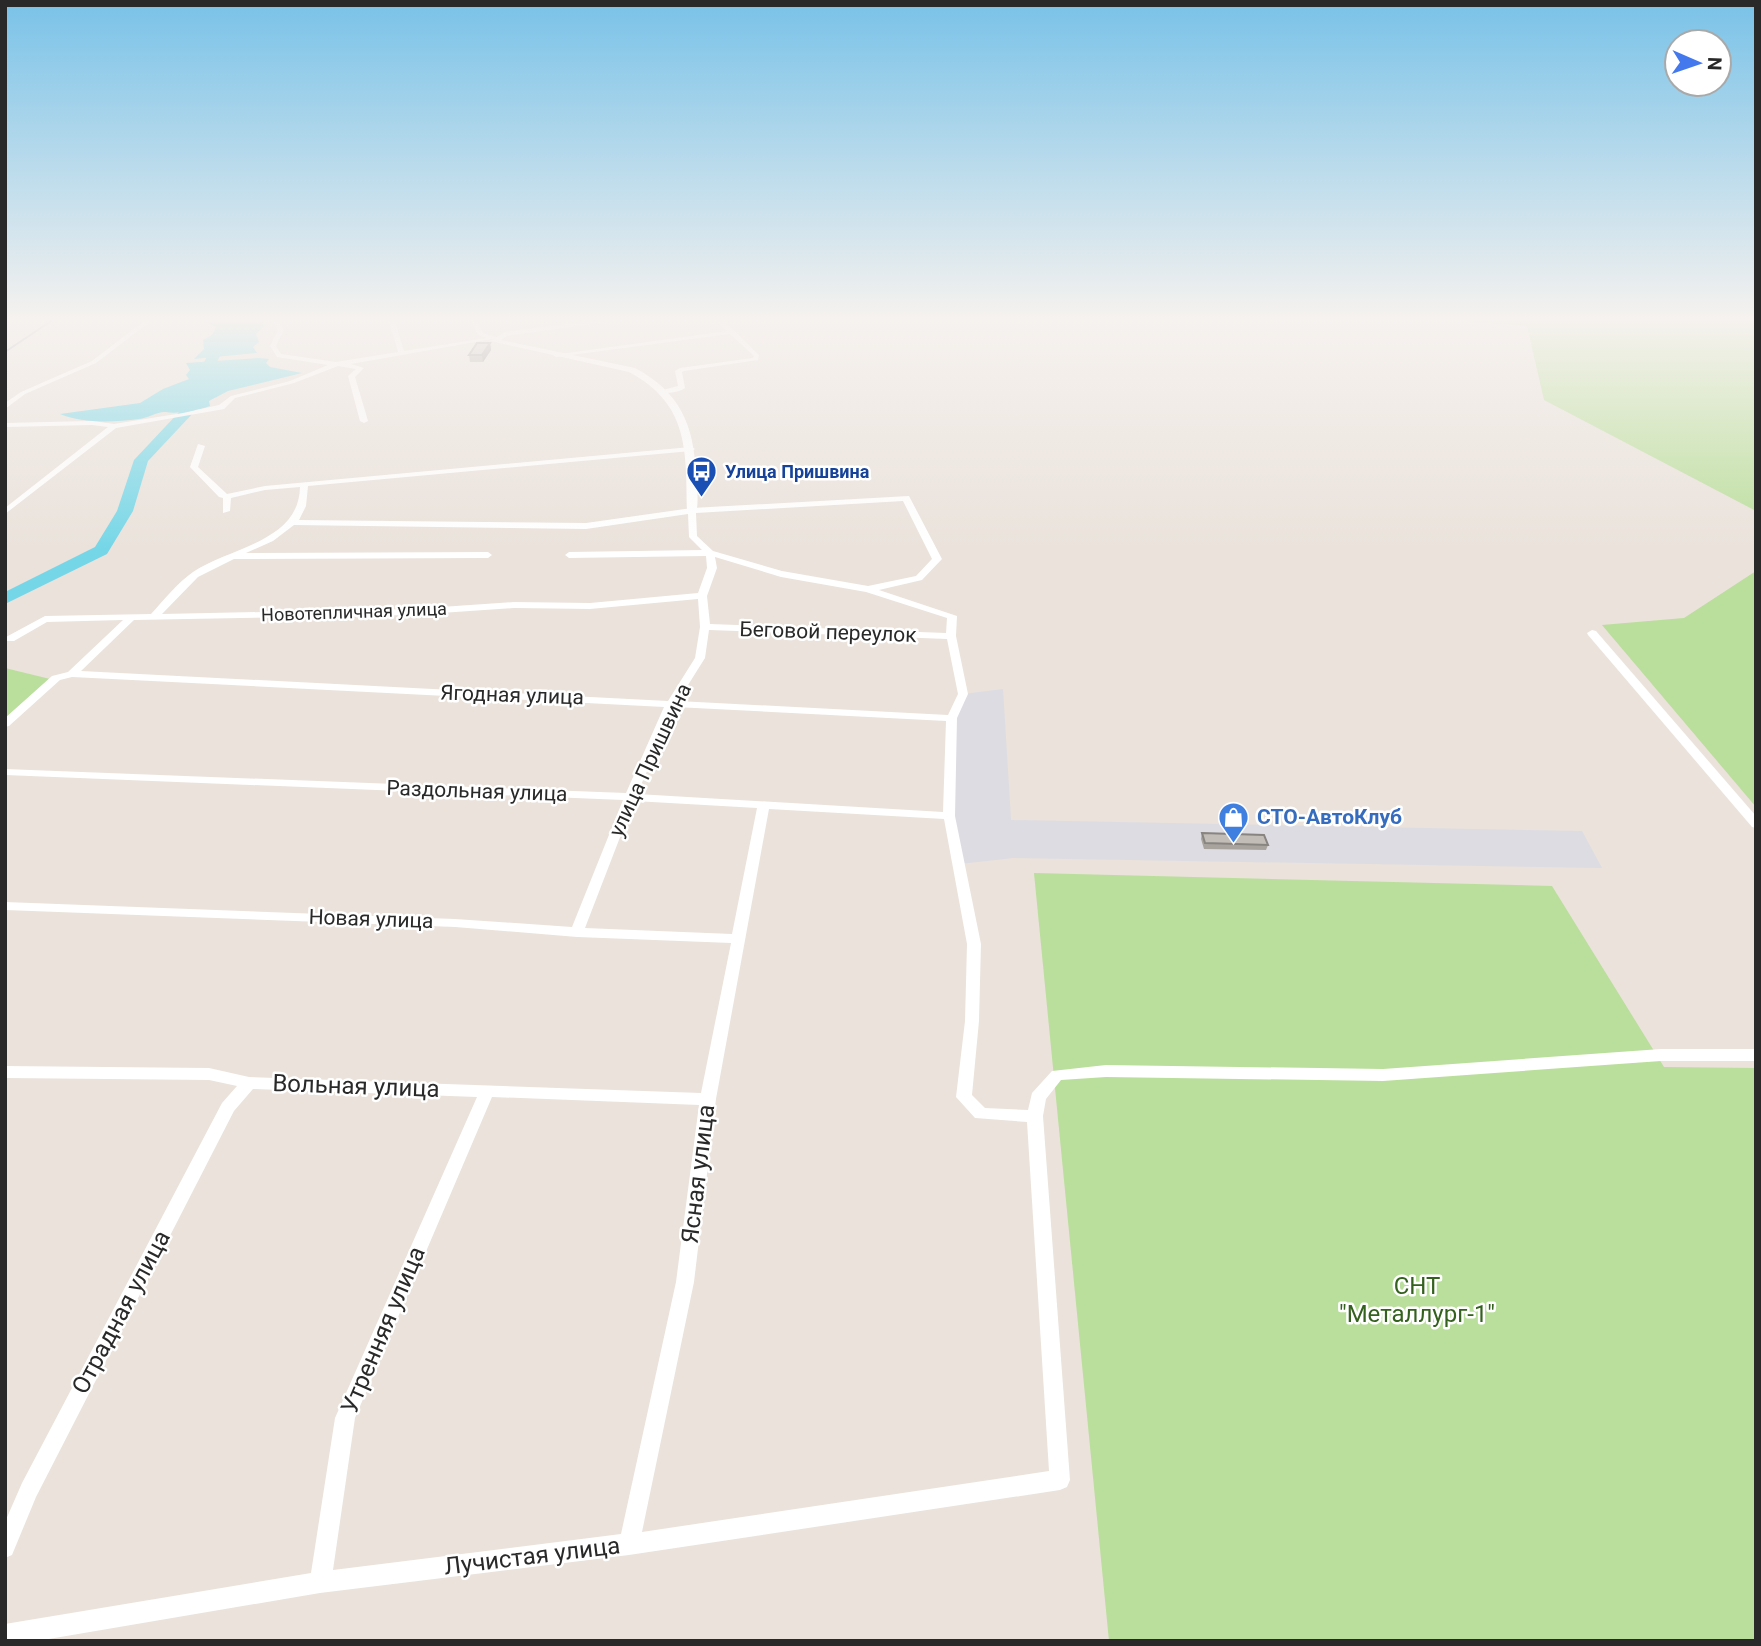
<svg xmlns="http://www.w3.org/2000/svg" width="1761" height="1646" font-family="Roboto,sans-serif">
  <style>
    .industrial { fill: #dddce3 }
    .green { fill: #bade9b }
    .water { fill: #74d6e7 }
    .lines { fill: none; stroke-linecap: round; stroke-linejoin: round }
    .river { fill: #74d6e7; fill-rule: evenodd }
    .street { fill: #fff; fill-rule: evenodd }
    .secondary { fill: #fff; fill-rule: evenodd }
    .rail { stroke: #9ea4b2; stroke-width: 2 }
    .wall { fill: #a8a39d }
    .shaded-wall { fill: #888480 }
    .building { fill: #c3bdb7; stroke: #888480; stroke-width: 2 }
    .labels { text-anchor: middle; stroke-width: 5; stroke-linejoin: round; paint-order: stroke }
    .far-transit-label { font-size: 18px; font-weight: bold; fill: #164399; stroke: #fff; text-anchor: start }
    .far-street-label { font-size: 18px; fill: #292929; stroke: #fff }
    .street-label { font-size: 21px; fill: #292929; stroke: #fff }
    .shop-label { font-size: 21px; font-weight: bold; fill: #366cbe; stroke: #fff; text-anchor: start }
    .near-street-label { font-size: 24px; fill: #292929; stroke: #fff }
    .near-park-label { font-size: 24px; fill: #34611e; stroke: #fff }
  </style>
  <rect width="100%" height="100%" fill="#eae2db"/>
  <path class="industrial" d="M 1003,689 L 1011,820 L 1582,831 L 1602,868 L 1013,858 L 959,864 L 949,816 L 952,718 L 963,694 Z"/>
  <g class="green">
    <path d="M 1462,321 L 1756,321 L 1756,511 L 1544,400 L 1527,326 Z"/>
    <path d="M 1756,571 L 1756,807 L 1602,625 L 1684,618 Z"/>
    <path d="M 5,668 L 50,679 L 5,722 Z"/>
    <path d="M 1034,873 L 1552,886 L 1664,1067 L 1756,1068 L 1756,1641 L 1109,1641 Z"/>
  </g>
  <g class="water">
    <path d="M 204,321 L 261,322 L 264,326 L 256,334 L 259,342 L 253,347 L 257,353 L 194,359 L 204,349 L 203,340 L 212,335 L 216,327 Z"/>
    <path d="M 259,358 L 269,359 L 266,363 L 270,367 L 302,373 L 228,391 L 209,401 L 210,406 C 196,411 176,414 166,412 C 158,411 148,418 139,419 C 114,422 84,424 60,414 L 140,403 L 163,389 L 189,379 L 186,375 L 190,370 L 186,363 Z"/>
  </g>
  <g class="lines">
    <path class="river" d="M 224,321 L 236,321 L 194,412 L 148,461 L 133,511 L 107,554 L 5,604 L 5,592 L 95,547 L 117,511 L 134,460 L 181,410 Z"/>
    <g class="street">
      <path d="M 144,321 L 151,321 L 96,363 L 25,394 L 5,409 L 5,403 L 21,392 L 92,361 Z"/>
      <path d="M 273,321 L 279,321 L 284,330 L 276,346 L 281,354 L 336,362 L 398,352 L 389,321 L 395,321 L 404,351 L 486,338 L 478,335 L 471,321 L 477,321 L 483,333 L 498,338 L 351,364 L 364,368 L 355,377 L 368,421 L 364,423 L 360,421 L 348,376 L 356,369 L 338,366 L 294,383 L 235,398 L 224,409 L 116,428 L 5,514 L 5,508 L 108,427 L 92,425 L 5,427 L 5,423 L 92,421 L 114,424 L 183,413 L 219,405 L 231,396 L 290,381 L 328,365 L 277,357 L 270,346 L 278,330 Z"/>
      <path d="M 717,321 L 724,321 L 759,355 L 758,360 L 684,371 L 682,372 L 685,388 C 680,392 664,395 659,391 L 678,386 L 675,371 L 680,368 L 753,358 L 754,356 L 730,334 L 556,357 L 553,355 L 727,331 Z"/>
      <path d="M 198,444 L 205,446 L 198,467 L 227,494 L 265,486 L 691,447 L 695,449 L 691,451 L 308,486 L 306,506 L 299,520 L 586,523 L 692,508 L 909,496 L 942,559 L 922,580 L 879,590 L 957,616 L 956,636 L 968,694 L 957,718 L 955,816 L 981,944 L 979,1021 L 972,1095 L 985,1108 L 1028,1110 L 1032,1093 L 1052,1071 L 1106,1065 L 1383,1069 L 1661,1049 L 1756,1049 L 1756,1061 L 1661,1061 L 1383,1081 L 1106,1077 L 1061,1080 L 1046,1099 L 1043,1116 L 1070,1480 L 1067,1487 L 1060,1490 L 629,1555 L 320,1593 L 37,1641 L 5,1641 L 5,1624 L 311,1573 L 335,1418 L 477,1097 L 253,1089 L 234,1111 L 36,1497 L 12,1555 L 5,1558 L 5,1522 L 22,1483 L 222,1103 L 237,1086 L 209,1080 L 5,1078 L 5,1066 L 209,1068 L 249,1077 L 701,1093 L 731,943 L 577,937 L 455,927 L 5,910 L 5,902 L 455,919 L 572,927 L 623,800 L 5,775 L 5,769 L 626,793 L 664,707 L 72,677 L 60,680 L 9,726 L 5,727 L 5,718 L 52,676 L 68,672 L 123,620 L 47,622 L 14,641 L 6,641 L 6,637 L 45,616 L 151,614 C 164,600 177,583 193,572 C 230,547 299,542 300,487 L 265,490 L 231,498 L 230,511 L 223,513 L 223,498 L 219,497 L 190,467 ZM 903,501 L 932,559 L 916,576 L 868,586 L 782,571 L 713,551 L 697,536 L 696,513 ZM 688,514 L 689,537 L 702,550 L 569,552 L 565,555 L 569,558 L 706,556 L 707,568 L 698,593 L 590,603 L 514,602 L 412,609 L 162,614 L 198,577 L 234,559 L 488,558 L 492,555 L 488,552 L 246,553 L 273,541 L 294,525 L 586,529 ZM 715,557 L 781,577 L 866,592 L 947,618 L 946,633 L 710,624 L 707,596 L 717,568 ZM 698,599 L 700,627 L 695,658 L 668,701 L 81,671 L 134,620 L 412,615 L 514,608 L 590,609 ZM 709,630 L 947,639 L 958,694 L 948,715 L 678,701 L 705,658 ZM 675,707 L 946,721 L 943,812 L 637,794 ZM 634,801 L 757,808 L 732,934 L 585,928 ZM 769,809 L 944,819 L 967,944 L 965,1021 L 956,1097 L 975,1118 L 1027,1122 L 1049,1471 L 642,1532 L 694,1282 L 716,1099 ZM 492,1097 L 699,1105 L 676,1282 L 621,1534 L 333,1570 L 355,1418 Z"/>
      <path d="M 1592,630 L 1596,631 L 1756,816 L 1756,828 L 1752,827 L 1588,635 L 1587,633 Z"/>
    </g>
    <path class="secondary" d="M 590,321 L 613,321 L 507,336 L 501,340 L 635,368 C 680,392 694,425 696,475 C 697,488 699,502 696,513 L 687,511 C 686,450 689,404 629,372 L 490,341 L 505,332 Z"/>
    <path class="rail" d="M 5,352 L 51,321"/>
  </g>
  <g class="wall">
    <path d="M 490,343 L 491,350 L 483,362 L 470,362 L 469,355 Z"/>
    <path d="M 1202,833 L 1268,845 L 1266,850 L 1204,849 L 1201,839 Z"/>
  </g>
  <path class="shaded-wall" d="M 490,343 L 491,350 L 483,362 L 482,355 Z"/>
  <g class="building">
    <path d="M 477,343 L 490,343 L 482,355 L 469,355 Z"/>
    <path d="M 1202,833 L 1264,835 L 1268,845 L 1205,843 Z"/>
  </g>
  <linearGradient id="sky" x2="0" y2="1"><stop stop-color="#79c2e8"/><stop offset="0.58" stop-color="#f6f2ef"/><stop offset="1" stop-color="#f6f2ef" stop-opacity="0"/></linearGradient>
  <rect width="1761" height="551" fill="url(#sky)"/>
  <defs>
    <symbol id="bus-pin" viewBox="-11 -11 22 30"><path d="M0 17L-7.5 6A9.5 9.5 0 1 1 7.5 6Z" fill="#1a4fb4" stroke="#fff"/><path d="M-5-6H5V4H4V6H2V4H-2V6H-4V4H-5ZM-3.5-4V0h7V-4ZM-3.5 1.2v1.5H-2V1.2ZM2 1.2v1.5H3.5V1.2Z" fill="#fff"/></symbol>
    <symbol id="shop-pin" viewBox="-11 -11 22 30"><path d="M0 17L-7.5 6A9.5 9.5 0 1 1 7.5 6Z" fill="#3f7fe0" stroke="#fff"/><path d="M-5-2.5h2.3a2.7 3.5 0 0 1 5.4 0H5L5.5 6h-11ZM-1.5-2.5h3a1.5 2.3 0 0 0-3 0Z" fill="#fff"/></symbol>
  </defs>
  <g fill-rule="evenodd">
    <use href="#bus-pin" x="684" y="454" width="35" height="47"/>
    <use href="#shop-pin" x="1216" y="800" width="35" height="47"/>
  </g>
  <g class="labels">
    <g class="far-transit-label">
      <text x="725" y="478">Улица Пришвина</text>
    </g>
    <g class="far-street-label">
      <text transform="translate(354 612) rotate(-2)" y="6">Новотепличная улица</text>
    </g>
    <g class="street-label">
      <text transform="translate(828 632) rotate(2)" y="7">Беговой переулок</text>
      <text transform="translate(512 695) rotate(2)" y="7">Ягодная улица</text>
      <text transform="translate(650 760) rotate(-65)" y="7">улица Пришвина</text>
      <text transform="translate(477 791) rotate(2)" y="7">Раздольная улица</text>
      <text transform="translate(371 919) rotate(2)" y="7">Новая улица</text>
    </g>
    <g class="shop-label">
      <text x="1257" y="824">СТО-АвтоКлуб</text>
    </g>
    <g class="near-street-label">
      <text transform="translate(356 1086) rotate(2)" y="8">Вольная улица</text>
      <text transform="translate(698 1174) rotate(-83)" y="8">Ясная улица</text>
      <text transform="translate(121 1312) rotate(-62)" y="8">Отрадная улица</text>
      <text transform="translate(383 1330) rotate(-67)" y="8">Утренняя улица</text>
      <text transform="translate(532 1556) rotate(-7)" y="8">Лучистая улица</text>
    </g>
    <g class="near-park-label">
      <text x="1417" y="1294">СНТ<tspan x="1417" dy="28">"Металлург-1"</tspan></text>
    </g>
  </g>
  <rect width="1761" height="1646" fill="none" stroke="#292929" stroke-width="14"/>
  <g transform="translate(1698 63) rotate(92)"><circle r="33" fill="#ffffff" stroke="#a9a9a9" stroke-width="2"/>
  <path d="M0-5L12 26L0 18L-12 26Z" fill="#4479ee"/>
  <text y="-10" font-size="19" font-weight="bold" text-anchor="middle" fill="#292929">N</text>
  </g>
</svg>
